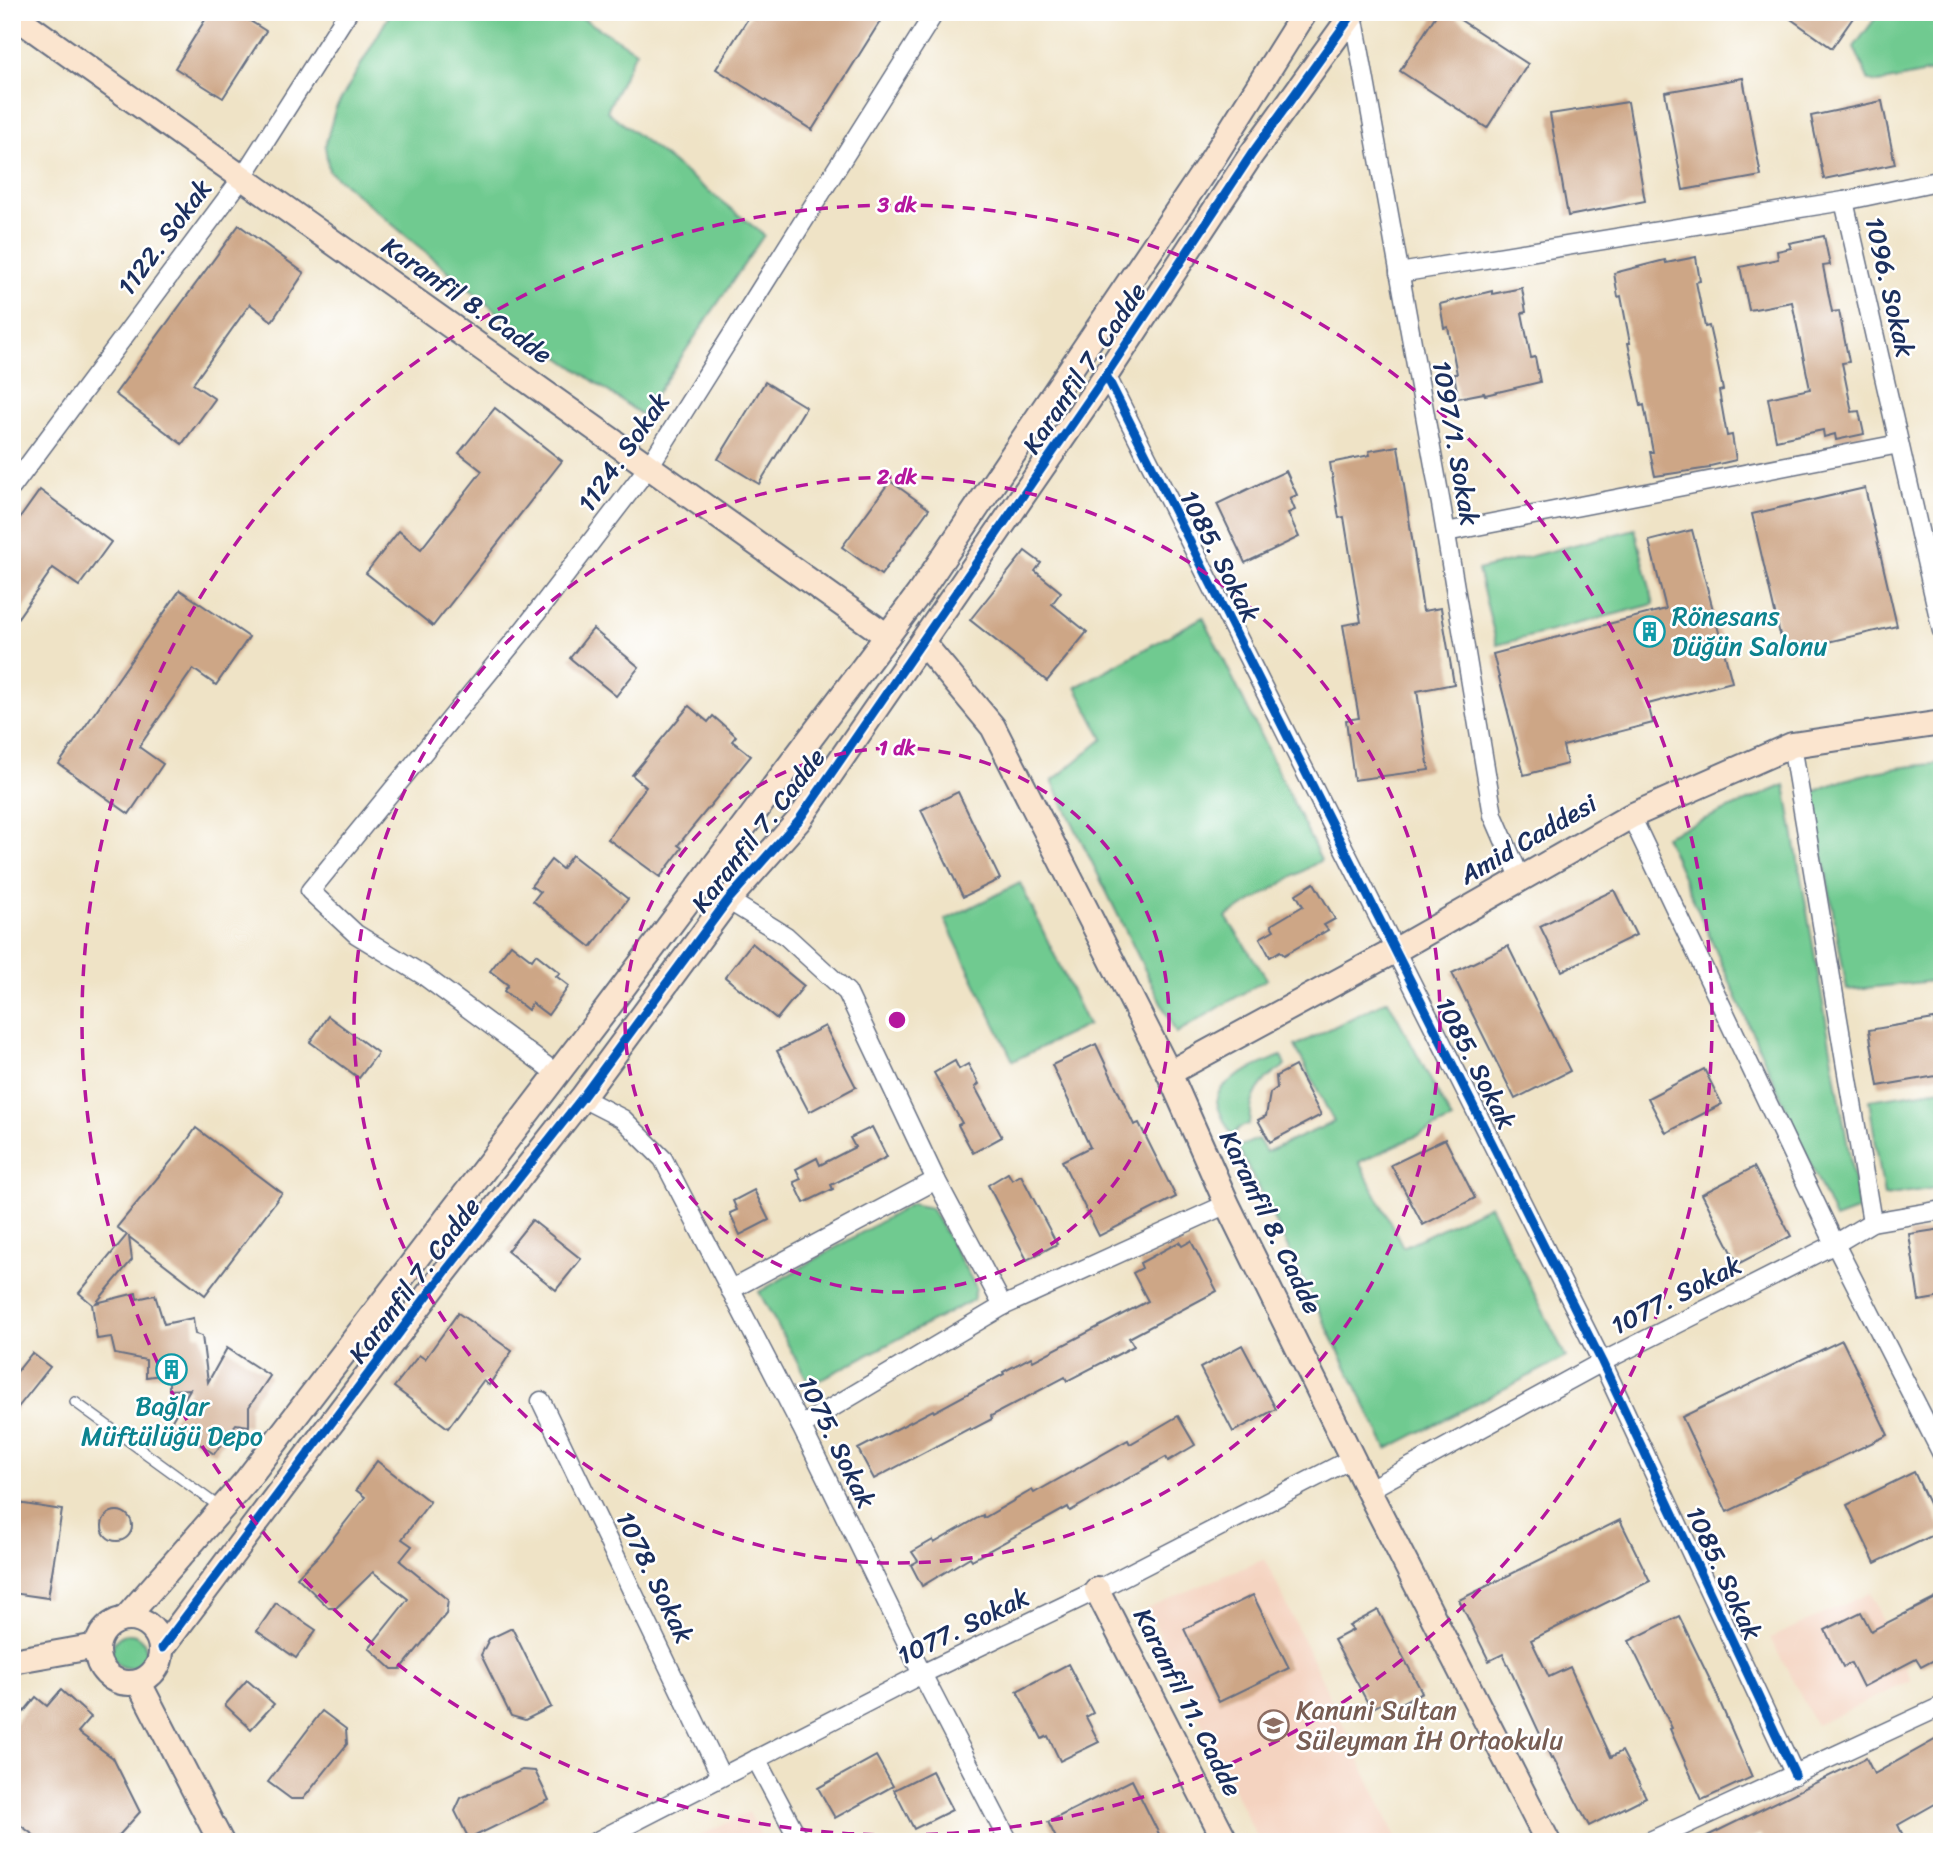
<svg xmlns="http://www.w3.org/2000/svg" width="1954" height="1854" font-family="Sriracha,sans-serif">
  <style>
    .built { fill: #f4d3c0 }
    .green { fill: #70ca90; stroke: #467c77; stroke-width: 2 }
    .building { fill: #cda686 }
    .lines { fill: none; stroke-linecap: round; stroke-linejoin: round }
    .lane-casing { stroke: #656e82; stroke-width: 12 }
    .street-casing { stroke: #656e82; stroke-width: 21 }
    .secondary-casing { stroke: #656e82; stroke-width: 28 }
    .lane { stroke: #fff; stroke-width: 9 }
    .street { stroke: #fff; stroke-width: 18 }
    .secondary { stroke: #fbe5cf; stroke-width: 24 }
    .cycleway-casing { stroke: #fff; stroke-width: 13 }
    .cycleway { stroke: #0057b8; stroke-width: 9 }
    .ring { fill: none; stroke: #b5179e; stroke-width: 3.5; stroke-dasharray: 12 9 }
    .labels { text-anchor: middle; stroke-width: 5; stroke-linejoin: round; paint-order: stroke }
    .street-label { font-size: 26px; fill: #1b2f5e; stroke: #fff }
    .culture-label { font-size: 26px; fill: #0d838f; stroke: #fff; text-anchor: start }
    .education-label { font-size: 26px; fill: #785e54; stroke: #fff; text-anchor: start }
    .centre { fill: #b5179e; stroke: #fff; stroke-width: 3.5 }
    .ring-label { font-size: 21px; text-anchor: middle; font-weight: bold; fill: #b5179e; stroke: #fff; stroke-width: 5; stroke-linejoin: round; paint-order: stroke }
  </style>
  <rect width="100%" height="100%" fill="#fff"/>
  <filter id="ink" filterUnits="userSpaceOnUse"><feTurbulence type="fractalNoise" baseFrequency=".0143" numOctaves="2"/><feDisplacementMap in="SourceGraphic" scale="14" xChannelSelector="R" yChannelSelector="G"/><feConvolveMatrix kernelMatrix="1 2 1 2 8 2 1 2 1" color-interpolation-filters="sRGB"/></filter>
  <filter id="wash" filterUnits="userSpaceOnUse"><feTurbulence type="fractalNoise" baseFrequency=".00686" numOctaves="4" result="noise"/><feDisplacementMap in="SourceGraphic" scale="28" xChannelSelector="R" yChannelSelector="G"/><feGaussianBlur stdDeviation="1.57" result="paint"/><feColorMatrix in="noise" values="0 0 0 0 0 0 0 0 0 0 0 0 0 0 0 0 0 1.4 0 .05"/><feComposite in="paint" operator="in"/></filter>
  <g filter="url(#wash)">
    <rect width="100%" height="100%" fill="#efe3c6"/>
    <g class="built">
      <path d="M 1265,1559 L 1398,1842 L 1259,1842 L 1147,1608 Z"/>
      <path d="M 1870,1593 L 1911,1681 L 1816,1725 L 1770,1638 Z"/>
      <path d="M 749,1812 L 764,1842 L 686,1842 Z"/>
    </g>
    <g class="green">
      <path d="M 391,12 L 572,12 L 636,51 L 607,111 L 764,235 L 642,415 L 505,319 L 329,171 L 325,146 L 335,110 Z"/>
      <path d="M 1880,12 L 1942,12 L 1942,70 L 1878,83 L 1869,81 L 1854,47 Z"/>
      <path d="M 1635,529 L 1654,604 L 1497,645 L 1478,570 Z"/>
      <path d="M 1203,617 L 1321,860 L 1226,917 L 1267,979 L 1176,1033 L 1052,781 L 1103,739 L 1076,687 Z"/>
      <path d="M 1942,763 L 1942,980 L 1847,990 L 1812,793 C 1853,773 1896,767 1942,763 Z"/>
      <path d="M 1785,785 L 1859,1210 L 1835,1219 L 1665,836 Z"/>
      <path d="M 1020,883 L 1088,1025 L 1013,1061 L 945,920 Z"/>
      <path d="M 1388,1000 L 1452,1120 L 1359,1162 L 1403,1247 L 1490,1205 L 1566,1357 L 1387,1449 L 1238,1147 L 1258,1139 L 1266,1152 L 1334,1122 L 1295,1046 Z"/>
      <path d="M 1281,1056 L 1285,1066 C 1259,1082 1251,1093 1249,1124 L 1239,1128 L 1232,1136 C 1227,1126 1217,1111 1217,1099 C 1217,1080 1265,1063 1281,1056 Z"/>
      <path d="M 1942,1089 L 1942,1187 L 1884,1196 L 1869,1100 Z"/>
      <path d="M 911,1204 L 931,1208 L 976,1287 L 973,1300 L 810,1385 L 759,1292 Z"/>
      <circle cx="129" cy="1651" r="17"/>
    </g>
    <g id="blocks">
      <g class="building">
        <path d="M 210,12 L 236,12 L 266,31 L 223,98 L 175,68 Z"/>
        <path d="M 752,12 L 886,12 L 812,130 L 716,69 Z"/>
        <path d="M 1438,12 L 1448,12 L 1528,64 L 1487,128 L 1400,71 Z"/>
        <path d="M 1781,12 L 1857,12 L 1832,48 Z"/>
        <path d="M 1743,78 L 1761,176 L 1683,190 L 1665,92 Z"/>
        <path d="M 1882,101 L 1895,164 L 1824,179 L 1811,116 Z"/>
        <path d="M 1628,102 L 1645,201 L 1568,216 L 1550,114 Z"/>
        <path d="M 239,225 L 304,273 L 272,321 L 250,304 L 193,384 L 215,399 L 182,444 L 115,394 Z"/>
        <path d="M 1824,236 L 1830,265 L 1823,266 L 1832,312 L 1839,311 L 1849,362 L 1842,363 L 1852,412 L 1859,411 L 1864,434 L 1836,440 L 1835,434 L 1824,437 L 1823,430 L 1776,440 L 1768,398 L 1810,389 L 1792,302 L 1749,310 L 1740,267 L 1778,259 L 1777,251 L 1791,248 L 1789,243 Z"/>
        <path d="M 1696,257 L 1700,281 L 1696,282 L 1705,327 L 1709,326 L 1718,366 L 1723,390 L 1719,391 L 1727,436 L 1732,435 L 1736,460 L 1710,466 L 1710,468 L 1655,476 L 1650,452 L 1653,452 L 1644,405 L 1641,406 L 1628,343 L 1630,343 L 1621,296 L 1618,297 L 1614,273 L 1665,260 L 1666,263 Z"/>
        <path d="M 1522,288 L 1526,312 L 1522,313 L 1531,358 L 1535,357 L 1540,382 L 1485,395 L 1484,393 L 1458,398 L 1454,374 L 1457,374 L 1448,327 L 1444,328 L 1440,304 L 1492,291 L 1492,294 Z"/>
        <path d="M 765,382 L 806,407 L 759,484 L 718,459 Z"/>
        <path d="M 495,408 L 562,461 L 433,626 L 366,573 L 399,531 L 421,549 L 482,471 L 459,453 Z"/>
        <path d="M 1398,446 L 1423,611 L 1441,608 L 1454,684 L 1417,691 L 1429,770 L 1354,780 L 1346,720 L 1359,718 L 1343,625 L 1361,622 L 1344,517 L 1339,518 L 1330,463 L 1370,455 L 1369,451 Z"/>
        <path d="M 1286,471 L 1297,495 L 1290,498 L 1295,510 L 1288,513 L 1299,537 L 1245,563 L 1217,504 Z"/>
        <path d="M 890,481 L 929,509 L 881,575 L 842,547 Z"/>
        <path d="M 1865,488 L 1897,626 L 1784,652 L 1752,514 Z"/>
        <path d="M 40,490 L 111,542 L 79,586 L 53,568 L 12,626 L 12,529 Z"/>
        <path d="M 1692,530 L 1732,682 L 1648,704 L 1653,723 L 1563,746 L 1567,764 L 1524,775 L 1493,654 L 1666,609 L 1649,541 Z"/>
        <path d="M 1025,551 L 1041,563 L 1035,571 L 1061,592 L 1052,604 L 1087,632 L 1047,681 L 970,620 Z"/>
        <path d="M 180,590 L 249,637 L 216,685 L 193,669 L 139,747 L 163,764 L 129,814 L 59,764 Z"/>
        <path d="M 593,629 L 639,667 L 616,696 L 570,658 Z"/>
        <path d="M 689,706 L 708,722 L 713,716 L 736,736 L 732,741 L 751,756 L 678,845 L 682,848 L 660,877 L 608,839 L 646,787 L 632,775 Z"/>
        <path d="M 958,792 L 1000,879 L 963,897 L 921,810 Z"/>
        <path d="M 572,855 L 628,899 L 591,947 L 533,901 L 540,892 L 531,886 L 551,860 L 562,869 Z"/>
        <path d="M 1314,883 L 1335,919 L 1324,925 L 1328,930 L 1284,955 L 1280,951 L 1270,957 L 1260,938 L 1274,930 L 1271,925 L 1303,906 L 1296,894 Z"/>
        <path d="M 1614,890 L 1636,935 L 1562,971 L 1540,926 Z"/>
        <path d="M 752,943 L 804,986 L 777,1019 L 725,977 Z"/>
        <path d="M 511,944 L 532,960 L 536,954 L 560,973 L 556,976 L 569,986 L 548,1015 L 532,1003 L 528,1010 L 504,991 L 508,985 L 490,971 Z"/>
        <path d="M 1508,946 L 1570,1071 L 1515,1099 L 1452,973 Z"/>
        <path d="M 328,1016 L 378,1053 L 359,1078 L 310,1042 Z"/>
        <path d="M 1934,1019 L 1942,1075 L 1878,1086 L 1869,1030 Z"/>
        <path d="M 825,1026 L 856,1087 L 809,1112 L 777,1051 Z"/>
        <path d="M 1096,1044 L 1134,1125 L 1139,1123 L 1176,1197 L 1099,1236 L 1062,1161 L 1090,1147 L 1052,1065 Z"/>
        <path d="M 955,1061 L 959,1069 L 968,1064 L 979,1084 L 975,1087 L 1002,1137 L 973,1153 L 958,1125 L 962,1123 L 934,1073 Z"/>
        <path d="M 1295,1066 L 1321,1115 L 1270,1142 L 1258,1120 L 1266,1116 L 1270,1093 L 1277,1088 L 1276,1076 Z"/>
        <path d="M 1704,1069 L 1722,1104 L 1666,1133 L 1648,1098 Z"/>
        <path d="M 872,1127 L 887,1157 L 831,1185 L 833,1189 L 804,1203 L 794,1182 L 801,1179 L 796,1169 L 817,1158 L 820,1165 L 855,1147 L 850,1138 Z"/>
        <path d="M 196,1128 L 282,1193 L 205,1295 L 129,1237 L 132,1260 L 96,1303 L 136,1293 L 137,1299 L 155,1295 L 164,1324 L 193,1318 L 195,1334 L 202,1336 L 208,1382 L 227,1348 L 270,1376 L 249,1407 L 249,1426 L 236,1424 L 214,1454 L 170,1424 L 190,1389 L 169,1390 L 169,1374 L 146,1377 L 146,1360 L 115,1354 L 111,1337 L 97,1339 L 92,1304 L 79,1293 L 127,1235 L 117,1227 L 182,1148 Z"/>
        <path d="M 1445,1139 L 1475,1198 L 1423,1225 L 1391,1165 Z"/>
        <path d="M 1754,1167 L 1791,1236 L 1738,1264 L 1702,1194 Z"/>
        <path d="M 1008,1173 L 1012,1180 L 1021,1175 L 1057,1244 L 1027,1260 L 988,1185 Z"/>
        <path d="M 754,1190 L 769,1220 L 740,1235 L 730,1213 L 737,1210 L 733,1201 Z"/>
        <path d="M 532,1220 L 581,1259 L 556,1290 L 507,1251 Z"/>
        <path d="M 1942,1229 L 1942,1297 L 1919,1301 L 1909,1234 Z"/>
        <path d="M 1191,1241 L 1217,1291 L 1129,1338 L 1134,1346 L 1067,1381 L 1065,1377 L 991,1416 L 992,1419 L 971,1430 L 970,1428 L 874,1479 L 858,1449 L 933,1410 L 934,1412 L 1004,1374 L 1003,1372 L 1031,1357 L 1033,1361 L 1148,1301 L 1133,1273 L 1142,1268 L 1140,1263 L 1179,1242 L 1182,1246 Z"/>
        <path d="M 458,1313 L 512,1351 L 489,1385 L 483,1381 L 448,1428 L 394,1387 L 419,1355 L 425,1359 Z"/>
        <path d="M 1842,1340 L 1888,1435 L 1727,1512 L 1682,1417 Z"/>
        <path d="M 1242,1345 L 1276,1409 L 1233,1432 L 1200,1368 Z"/>
        <path d="M 32,1353 L 50,1367 L 12,1415 L 12,1378 Z"/>
        <path d="M 1178,1416 L 1195,1445 L 1168,1461 L 1166,1457 L 1070,1511 L 1068,1507 L 972,1560 L 970,1557 L 922,1586 L 911,1565 L 918,1561 L 912,1552 L 933,1540 L 934,1543 L 983,1515 L 984,1518 L 1032,1490 L 1034,1493 L 1128,1440 L 1130,1444 Z"/>
        <path d="M 377,1461 L 430,1502 L 402,1539 L 412,1546 L 400,1561 L 448,1600 L 446,1614 L 401,1669 L 392,1669 L 369,1648 L 408,1599 L 373,1572 L 336,1608 L 329,1608 L 297,1577 L 323,1551 L 365,1497 L 356,1490 Z"/>
        <path d="M 1914,1472 L 1942,1531 L 1875,1563 L 1847,1505 Z"/>
        <path d="M 12,1502 L 62,1510 L 48,1598 L 12,1593 Z"/>
        <circle cx="117" cy="1526" r="15"/>
        <path d="M 1620,1520 L 1650,1581 L 1531,1640 L 1549,1677 L 1570,1667 L 1611,1757 L 1622,1751 L 1646,1797 L 1589,1826 L 1553,1757 L 1551,1758 L 1503,1654 L 1489,1661 L 1459,1600 Z"/>
        <path d="M 1253,1595 L 1289,1668 L 1219,1702 L 1184,1629 Z"/>
        <path d="M 1942,1595 L 1942,1656 L 1921,1667 L 1916,1659 L 1863,1687 L 1851,1663 L 1843,1667 L 1825,1630 L 1861,1612 L 1871,1631 Z"/>
        <path d="M 276,1603 L 316,1630 L 296,1658 L 257,1631 Z"/>
        <path d="M 1378,1610 L 1422,1692 L 1392,1708 L 1388,1700 L 1371,1709 L 1334,1640 L 1353,1630 L 1349,1626 Z"/>
        <path d="M 1679,1616 L 1713,1686 L 1752,1777 L 1702,1800 L 1670,1729 L 1672,1728 L 1629,1641 Z"/>
        <path d="M 512,1628 L 551,1707 L 525,1720 L 511,1716 L 481,1655 L 489,1639 Z"/>
        <path d="M 1068,1664 L 1093,1713 L 1086,1717 L 1099,1742 L 1060,1761 L 1048,1736 L 1042,1739 L 1017,1691 Z"/>
        <path d="M 247,1680 L 274,1704 L 251,1729 L 225,1705 Z"/>
        <path d="M 61,1690 L 91,1717 L 78,1732 L 113,1758 L 140,1812 L 113,1842 L 43,1842 L 12,1819 L 12,1726 L 36,1697 L 47,1706 Z"/>
        <path d="M 322,1711 L 346,1729 L 347,1744 L 303,1799 L 291,1799 L 268,1782 Z"/>
        <path d="M 1942,1736 L 1942,1800 L 1898,1825 L 1906,1842 L 1764,1842 L 1760,1834 L 1743,1842 L 1695,1842 L 1866,1758 L 1874,1774 Z"/>
        <path d="M 876,1756 L 893,1786 L 835,1818 L 818,1788 Z"/>
        <path d="M 522,1770 L 535,1771 L 549,1800 L 469,1839 L 455,1811 L 461,1798 Z"/>
        <path d="M 932,1771 L 952,1810 L 914,1829 L 894,1790 Z"/>
        <path d="M 1132,1780 L 1163,1842 L 1058,1842 L 1048,1822 Z"/>
      </g>
    </g>
  </g>
  <g filter="url(#ink)">
    <use href="#blocks" fill-opacity="0" stroke="#656e82" stroke-width="2"/>
    <g class="lines">
      <defs>
        <path id="lane" d="M 75,1402 L 221,1508"/>
        <g id="street">
          <path d="M 1353,14 L 1441,504 L 1493,815 L 1520,877"/>
          <path d="M 1844,201 L 1942,631"/>
          <path d="M 1399,273 L 1844,201 L 1942,180"/>
          <path d="M 1106,375 L 1602,1362 L 1795,1775"/>
          <path d="M 12,487 L 242,178 L 348,12"/>
          <path d="M 1446,532 L 1899,444"/>
          <path d="M 1792,745 L 1872,1222"/>
          <path d="M 1631,816 L 1835,1244 L 1942,1454"/>
          <path d="M 728,900 L 786,936 L 847,992 L 936,1180 L 1003,1306"/>
          <path d="M 557,1074 L 423,975 L 356,934 L 310,891 L 525,628 L 650,465 L 935,12"/>
          <path d="M 582,1098 L 623,1119 L 663,1159 L 801,1426 L 922,1674 L 1009,1842"/>
          <path d="M 730,1290 L 936,1180"/>
          <path d="M 541,1401 L 721,1776"/>
          <path d="M 801,1426 L 1003,1306 L 1227,1204"/>
          <path d="M 1368,1490 L 1602,1362 L 1835,1244 L 1872,1222 L 1942,1210"/>
          <path d="M 756,1759 L 800,1842"/>
          <path d="M 595,1842 L 922,1674 L 1097,1590 L 1353,1458"/>
          <path d="M 1648,1842 L 1942,1706"/>
        </g>
        <g id="secondary">
          <path d="M 12,14 L 887,636"/>
          <path d="M 922,642 L 993,727 L 1169,1073 L 1227,1204 L 1368,1490 L 1548,1842"/>
          <path d="M 1169,1073 L 1396,950 L 1631,816 L 1792,745 L 1942,723"/>
          <path d="M 1097,1590 L 1226,1842"/>
          <circle cx="129" cy="1651" r="32"/>
          <path d="M 125,1619 L 246,1481 L 603,1014 L 918,595 L 1213,158 L 1305,12"/>
          <path d="M 162,1648 L 445,1272 L 582,1098 L 728,900 L 799,820 L 1106,375 L 1251,155 L 1354,12"/>
          <path d="M 12,1661 L 97,1646"/>
          <path d="M 139,1683 L 221,1842"/>
        </g>
      </defs>
      <use href="#lane" class="lane-casing"/>
      <use href="#street" class="street-casing"/>
      <use href="#secondary" class="secondary-casing"/>
      <use href="#lane" class="lane"/>
      <use href="#street" class="street"/>
      <use href="#secondary" class="secondary"/>
      <defs>
        <g id="cycleway">
          <path d="M 1106,375 L 1602,1362 L 1795,1775"/>
          <path d="M 162,1648 L 445,1272 L 582,1098 L 728,900 L 799,820 L 1106,375 L 1251,155 L 1354,12"/>
        </g>
      </defs>
      <use href="#cycleway" class="cycleway-casing"/>
      <use href="#cycleway" class="cycleway"/>
    </g>
  </g>
  <g class="ring">
    <circle cx="897" cy="1020" r="272"/>
    <circle cx="897" cy="1020" r="543"/>
    <circle cx="897" cy="1020" r="815"/>
  </g>
  <defs>
    <symbol id="building-ring" viewBox="-11 -11 22 22"><circle r="9.5" fill="#fff" stroke="#0f9aa8" stroke-width="1.5"/><path d="M-4-6H4V6H1V3H-1V6H-4ZM-2.5-4.3h1.7v1.8h-1.7ZM.8-4.3h1.7v1.8H.8ZM-2.5-1h1.7V.8h-1.7ZM.8-1h1.7V.8H.8Z" fill="#0f9aa8"/></symbol>
    <symbol id="school-ring" viewBox="-11 -11 22 22"><circle r="9.5" fill="#fff" stroke="#8d6e63" stroke-width="1.5"/><path d="M0-5L7-2L0 1L-7-2ZM-4 1L0 2.5L4 1V4Q0 6-4 4Z" fill="#8d6e63"/></symbol>
  </defs>
  <g fill-rule="evenodd">
    <use href="#building-ring" x="1632" y="614" width="35" height="35"/>
    <use href="#building-ring" x="154" y="1352" width="35" height="35"/>
    <use href="#school-ring" x="1256" y="1708" width="35" height="35"/>
  </g>
  <g class="labels">
    <g class="street-label">
      <text transform="translate(164 237) rotate(-53)" y="9">1122. Sokak</text>
      <text transform="translate(1890 287) rotate(77)" y="9">1096. Sokak</text>
      <text transform="translate(467 300) rotate(35)" y="9">Karanfil 8. Cadde</text>
      <text transform="translate(1084 368) rotate(-56)" y="9">Karanfil 7. Cadde</text>
      <text transform="translate(1456 443) rotate(80)" y="9">1097/1. Sokak</text>
      <text transform="translate(623 452) rotate(-55)" y="9">1124. Sokak</text>
      <text transform="translate(1220 556) rotate(63)" y="9">1085. Sokak</text>
      <text transform="translate(758 830) rotate(-52)" y="9">Karanfil 7. Cadde</text>
      <text transform="translate(1528 839) rotate(-30)" y="9">Amid Caddesi</text>
      <text transform="translate(1476 1063) rotate(63)" y="9">1085. Sokak</text>
      <text transform="translate(1271 1222) rotate(64)" y="9">Karanfil 8. Cadde</text>
      <text transform="translate(414 1280) rotate(-53)" y="9">Karanfil 7. Cadde</text>
      <text transform="translate(1676 1295) rotate(-27)" y="9">1077. Sokak</text>
      <text transform="translate(837 1442) rotate(64)" y="9">1075. Sokak</text>
      <text transform="translate(1724 1573) rotate(65)" y="9">1085. Sokak</text>
      <text transform="translate(655 1577) rotate(64)" y="9">1078. Sokak</text>
      <text transform="translate(963 1626) rotate(-26)" y="9">1077. Sokak</text>
      <text transform="translate(1188 1702) rotate(63)" y="9">Karanfil 11. Cadde</text>
    </g>
    <g class="culture-label">
      <text x="1672" y="625">Rönesans<tspan x="1672" dy="30">Düğün Salonu</tspan></text>
      <text x="172" y="1415" text-anchor="middle">Bağlar<tspan x="172" dy="30">Müftülüğü Depo</tspan></text>
    </g>
    <g class="education-label">
      <text x="1296" y="1719">Kanuni Sultan<tspan x="1296" dy="30">Süleyman İH Ortaokulu</tspan></text>
    </g>
  </g>
  <circle cx="897" cy="1020" r="10" class="centre"/>
  <g class="ring-label">
    <text x="897" y="212">3 dk</text>
    <text x="897" y="484">2 dk</text>
    <text x="897" y="755">1 dk</text>
  </g>
  <rect width="1954" height="1854" fill="none" stroke="#fff" stroke-width="42"/>
</svg>
